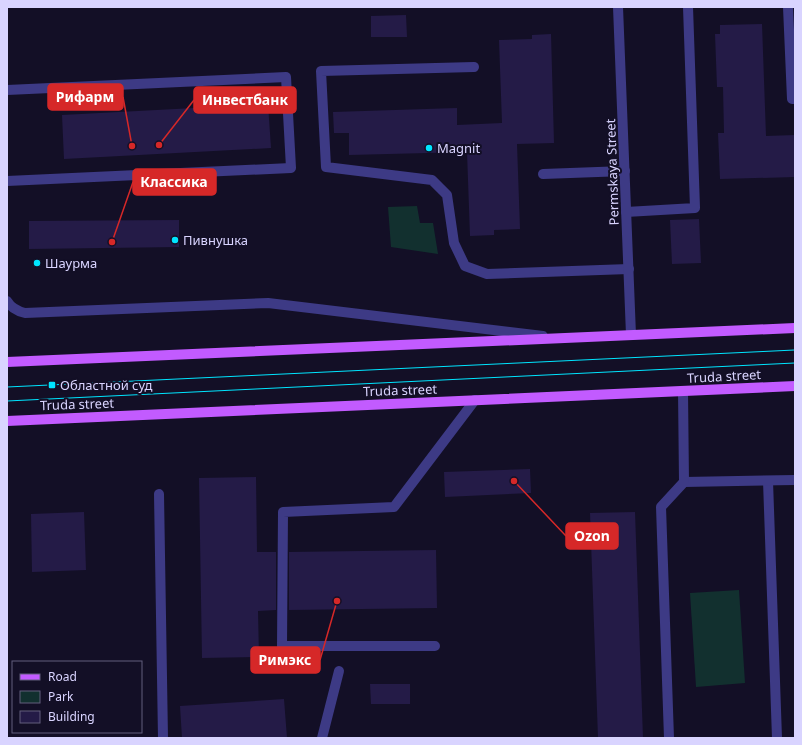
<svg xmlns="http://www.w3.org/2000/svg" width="802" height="745" font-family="'Noto Sans',sans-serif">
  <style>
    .green { fill: #12302f }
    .building { fill: #241b47 }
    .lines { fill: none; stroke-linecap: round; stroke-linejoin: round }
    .lane { stroke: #3d3a85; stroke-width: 10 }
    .street { stroke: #3d3a85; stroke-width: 10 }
    .primary { stroke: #c25bff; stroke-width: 10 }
    .tram { stroke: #00e5ff; stroke-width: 1 }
    .poi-dot { fill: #00e5ff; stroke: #130f26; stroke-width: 1.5 }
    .labels { text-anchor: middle; stroke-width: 4; stroke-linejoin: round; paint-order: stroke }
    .poi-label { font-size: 13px; fill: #d9d4ff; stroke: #130f26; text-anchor: start }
    .street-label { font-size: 13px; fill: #d9d4ff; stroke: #130f26 }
    .leader { fill: none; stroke: #d62828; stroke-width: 1.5 }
    .callout-dot { fill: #d62828; stroke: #130f26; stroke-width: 1.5 }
    .callout { fill: #d62828; stroke: #d62828; stroke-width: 1.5 }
    .callout-label { font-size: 14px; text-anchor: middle; font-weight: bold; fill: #fff }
  </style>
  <rect width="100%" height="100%" fill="#130f26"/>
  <g class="green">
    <path d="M 417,206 L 420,223 L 433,223 L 438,254 L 391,247 L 388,207 Z"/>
    <path d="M 739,590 L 745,683 L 696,687 L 690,593 Z"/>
  </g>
  <g class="building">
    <path d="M 406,15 L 407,37 L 371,37 L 371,16 Z"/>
    <path d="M 762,24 L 766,136 L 795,135 L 795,177 L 720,179 L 718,133 L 724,133 L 723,87 L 717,87 L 715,34 L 720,34 L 720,25 Z"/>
    <path d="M 551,34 L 554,143 L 517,144 L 520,229 L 494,230 L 494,235 L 470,236 L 467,152 L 349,155 L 349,133 L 334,133 L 333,112 L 457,108 L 457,125 L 502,123 L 499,40 L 532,39 L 532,35 Z"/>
    <path d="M 268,104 L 271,148 L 64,159 L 62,115 Z"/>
    <path d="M 699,219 L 701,263 L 672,264 L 670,220 Z"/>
    <path d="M 179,220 L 179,247 L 29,249 L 29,221 Z"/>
    <path d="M 530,469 L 531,493 L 445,497 L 444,472 Z"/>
    <path d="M 256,477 L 257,552 L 276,552 L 276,610 L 258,611 L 259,657 L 202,658 L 199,478 Z"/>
    <path d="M 84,512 L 86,570 L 32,572 L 31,514 Z"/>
    <path d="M 635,512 L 643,738 L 598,738 L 590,513 Z"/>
    <path d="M 436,550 L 437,608 L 289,610 L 289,552 Z"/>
    <path d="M 370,684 L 410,684 L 410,704 L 371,704 Z"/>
    <path d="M 284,699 L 287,738 L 182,738 L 180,706 Z"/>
  </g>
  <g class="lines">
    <g class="lane">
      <path d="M 788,7 L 792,99 L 795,99"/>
      <path d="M 474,67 L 321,71 L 326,167 L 432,180 L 447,195 L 454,243 L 465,266 L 487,274 L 629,269"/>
      <path d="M 7,90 L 286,77 L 291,168 L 7,181"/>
      <path d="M 543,174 L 625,171"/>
      <path d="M 626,212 L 695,208 L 688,7"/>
      <path d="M 768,481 L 777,738"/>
      <path d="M 684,482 L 795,480"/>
      <path d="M 159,494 L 163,738"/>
      <path d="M 435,646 L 282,646 L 283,512 L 394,507 L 475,400"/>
      <path d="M 322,738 L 339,671"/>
      <path d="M 669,738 L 661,507 L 684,482 L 683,391"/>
    </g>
    <g class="street">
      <path d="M 618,7 L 631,335"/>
      <path d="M 7,301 C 11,308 17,311 25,313 L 268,303 L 543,336"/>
    </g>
    <g class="primary">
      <path d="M 7,362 L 795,328"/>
      <path d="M 7,421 L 795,386"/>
    </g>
    <g class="tram">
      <path d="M 7,387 L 795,350"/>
      <path d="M 7,401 L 795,363"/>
    </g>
  </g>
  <g class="poi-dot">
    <circle cx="429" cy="148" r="4"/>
    <circle cx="175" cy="240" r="4"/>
    <circle cx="37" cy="263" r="4"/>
    <rect x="48" y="381" width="8" height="8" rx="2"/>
  </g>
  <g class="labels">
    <g class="poi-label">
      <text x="437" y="153">Magnit</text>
      <text x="183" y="245">Пивнушка</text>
      <text x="45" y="268">Шаурма</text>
      <text x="60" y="390">Областной суд</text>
    </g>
    <g class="street-label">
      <text transform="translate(612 172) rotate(-92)" y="5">Permskaya Street</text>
      <text transform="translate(724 376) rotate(-3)" y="5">Truda street</text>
      <text transform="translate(400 390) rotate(-2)" y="5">Truda street</text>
      <text transform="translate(77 404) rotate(-2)" y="5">Truda street</text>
    </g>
  </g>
  <path class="leader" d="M132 146L123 97M159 145L194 100M112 242L133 182M514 481L566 536M337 601L320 660"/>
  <g class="callout-dot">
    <circle cx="132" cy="146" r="4"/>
    <circle cx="159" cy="145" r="4"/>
    <circle cx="112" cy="242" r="4"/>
    <circle cx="514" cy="481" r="4"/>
    <circle cx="337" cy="601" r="4"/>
  </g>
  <g class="callout">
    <rect x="48" y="84" width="75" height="26" rx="4"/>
    <rect x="194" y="87" width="102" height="26" rx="4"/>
    <rect x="133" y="169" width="83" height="26" rx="4"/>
    <rect x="566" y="523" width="52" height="26" rx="4"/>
    <rect x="251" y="647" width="69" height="26" rx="4"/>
  </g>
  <g class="callout-label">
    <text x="85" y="102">Рифарм</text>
    <text x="245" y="105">Инвестбанк</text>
    <text x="174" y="187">Классика</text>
    <text x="592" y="541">Ozon</text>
    <text x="285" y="665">Римэкс</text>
  </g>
  <rect width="802" height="745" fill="none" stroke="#d9d4ff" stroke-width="16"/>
  <rect x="12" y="661" width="130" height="72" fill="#130f26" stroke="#625e7d"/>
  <rect x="20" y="674" width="20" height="6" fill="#c25bff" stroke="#625e7d"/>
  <text x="48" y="681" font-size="12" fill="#d9d4ff">Road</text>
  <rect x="20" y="691" width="20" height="12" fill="#12302f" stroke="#625e7d"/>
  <text x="48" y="701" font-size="12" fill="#d9d4ff">Park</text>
  <rect x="20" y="711" width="20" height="12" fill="#241b47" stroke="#625e7d"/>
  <text x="48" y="721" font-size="12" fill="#d9d4ff">Building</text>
</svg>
